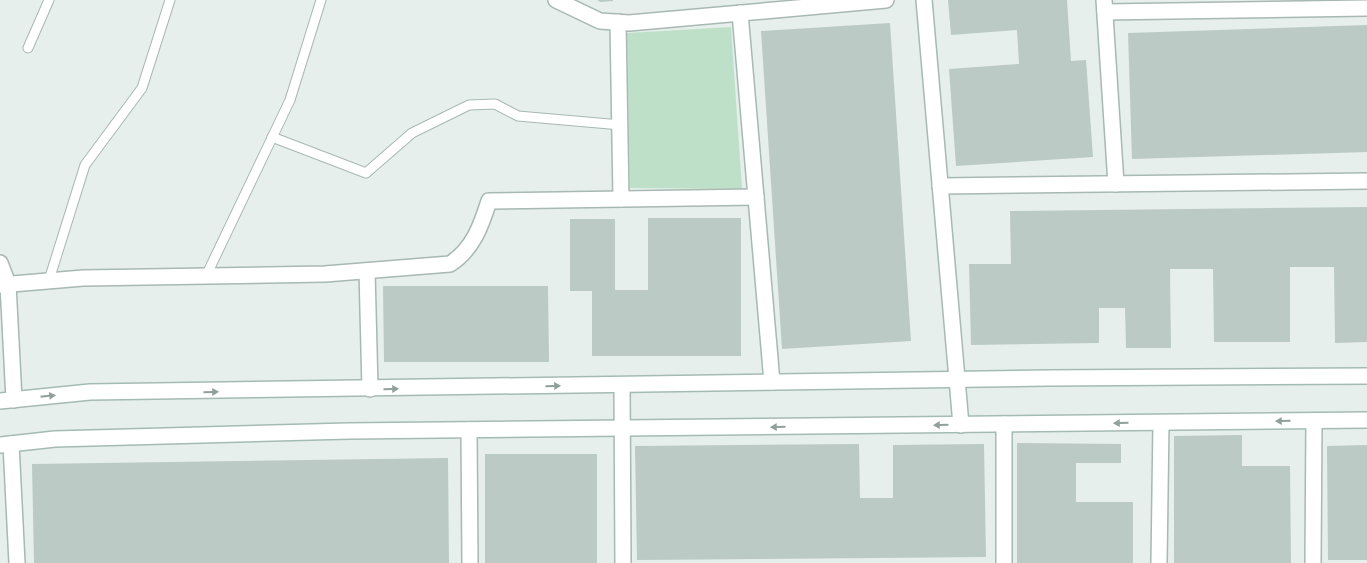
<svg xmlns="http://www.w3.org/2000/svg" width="1367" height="563" font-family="'PT Sans',sans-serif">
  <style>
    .green { fill: #bfe0c8 }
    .building { fill: #bbcac4 }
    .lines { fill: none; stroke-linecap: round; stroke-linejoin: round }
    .lane-casing { stroke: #a8b8b2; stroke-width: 11 }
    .street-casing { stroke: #a8b8b2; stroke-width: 18 }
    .secondary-casing { stroke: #a4bbb3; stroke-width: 18 }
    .lane { stroke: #fff; stroke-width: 9 }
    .street { stroke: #fff; stroke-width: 15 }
    .secondary { stroke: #fff; stroke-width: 15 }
    .oneway { fill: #92a09c }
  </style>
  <rect width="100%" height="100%" fill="#e6efeb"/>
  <path class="green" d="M 731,27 L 742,189 L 630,188 L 627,33 Z"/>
  <g class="building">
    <path d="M 597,0 L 613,0 L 613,1 L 600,2 Z"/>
    <path d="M 948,0 L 1067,0 L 1071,61 L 1086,60 L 1093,157 L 956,166 L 949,69 L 1019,64 L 1017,30 L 951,35 Z"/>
    <path d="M 890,23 L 911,341 L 782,349 L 761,31 Z"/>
    <path d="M 1367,25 L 1367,152 L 1132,159 L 1128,33 Z"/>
    <path d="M 1367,207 L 1367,342 L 1335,343 L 1334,267 L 1290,267 L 1290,342 L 1214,342 L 1213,269 L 1170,269 L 1171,348 L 1126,348 L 1125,308 L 1099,308 L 1099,343 L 971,345 L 969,264 L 1011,264 L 1010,211 Z"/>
    <path d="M 648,218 L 741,218 L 741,356 L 592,356 L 592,291 L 570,291 L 570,219 L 615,219 L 615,290 L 648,290 Z"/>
    <path d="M 383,286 L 548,286 L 549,362 L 384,362 Z"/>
    <path d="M 1242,435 L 1242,466 L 1290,466 L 1291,563 L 1174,563 L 1174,436 Z"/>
    <path d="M 1017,443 L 1121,444 L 1121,463 L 1076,463 L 1076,502 L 1133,502 L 1133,563 L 1017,563 Z"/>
    <path d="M 859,444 L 860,498 L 893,498 L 893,445 L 984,444 L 986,557 L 637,560 L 635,446 Z"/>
    <path d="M 1367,445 L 1367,560 L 1328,560 L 1327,446 Z"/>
    <rect x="485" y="454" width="112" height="109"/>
    <path d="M 448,458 L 449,563 L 34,563 L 32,464 Z"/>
  </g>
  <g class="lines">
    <defs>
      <g id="lane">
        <path d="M 28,48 L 49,0"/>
        <path d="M 272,137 L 366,173 L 412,133 L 469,105 L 495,104 L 518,116 L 621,125"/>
        <path d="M 206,276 L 290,100 L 321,0"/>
        <path d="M 49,280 L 85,165 L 142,88 L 170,0"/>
      </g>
      <g id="street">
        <path d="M 556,0 L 600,21 L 629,23 L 886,0"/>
        <path d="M 924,0 L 961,425"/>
        <path d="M 1104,0 L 1116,184"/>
        <path d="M 1105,12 L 1367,8"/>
        <path d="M 740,13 L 772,382"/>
        <path d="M 618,22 L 621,199"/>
        <path d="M 940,186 L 1367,181"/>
        <path d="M 0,263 L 8,284 L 14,400"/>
        <path d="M 367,271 L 370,389"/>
        <path d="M 0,285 L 83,278 L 325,274 L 450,264 C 473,249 481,226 489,201 L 756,197"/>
        <path d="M 622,385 L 623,563"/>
        <path d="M 469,430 L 470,563"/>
        <path d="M 11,444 L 17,563"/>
        <path d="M 1004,563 L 1004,424"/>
        <path d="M 1159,563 L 1161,423"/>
        <path d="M 1313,563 L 1314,421"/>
      </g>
      <g id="secondary">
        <path d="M 0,401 L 90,392 L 1047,378 L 1367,376"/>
        <path d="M 0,445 L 55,439 L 349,431 L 1367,420"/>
      </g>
    </defs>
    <use href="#lane" class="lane-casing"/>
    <use href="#street" class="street-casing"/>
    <use href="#secondary" class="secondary-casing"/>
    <use href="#lane" class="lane"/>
    <use href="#street" class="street"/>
    <use href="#secondary" class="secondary"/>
  </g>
  <defs><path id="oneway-solid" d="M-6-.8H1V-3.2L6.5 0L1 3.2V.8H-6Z" transform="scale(1.25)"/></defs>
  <g class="oneway">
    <use href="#oneway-solid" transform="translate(553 386) rotate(-1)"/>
    <use href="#oneway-solid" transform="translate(391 389) rotate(-1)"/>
    <use href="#oneway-solid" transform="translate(211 392) rotate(-1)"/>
    <use href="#oneway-solid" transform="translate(48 396) rotate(-6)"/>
    <use href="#oneway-solid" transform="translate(1283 421) rotate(179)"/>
    <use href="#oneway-solid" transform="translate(1121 423) rotate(179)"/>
    <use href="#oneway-solid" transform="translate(941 425) rotate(179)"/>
    <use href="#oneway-solid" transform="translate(778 427) rotate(179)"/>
  </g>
</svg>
